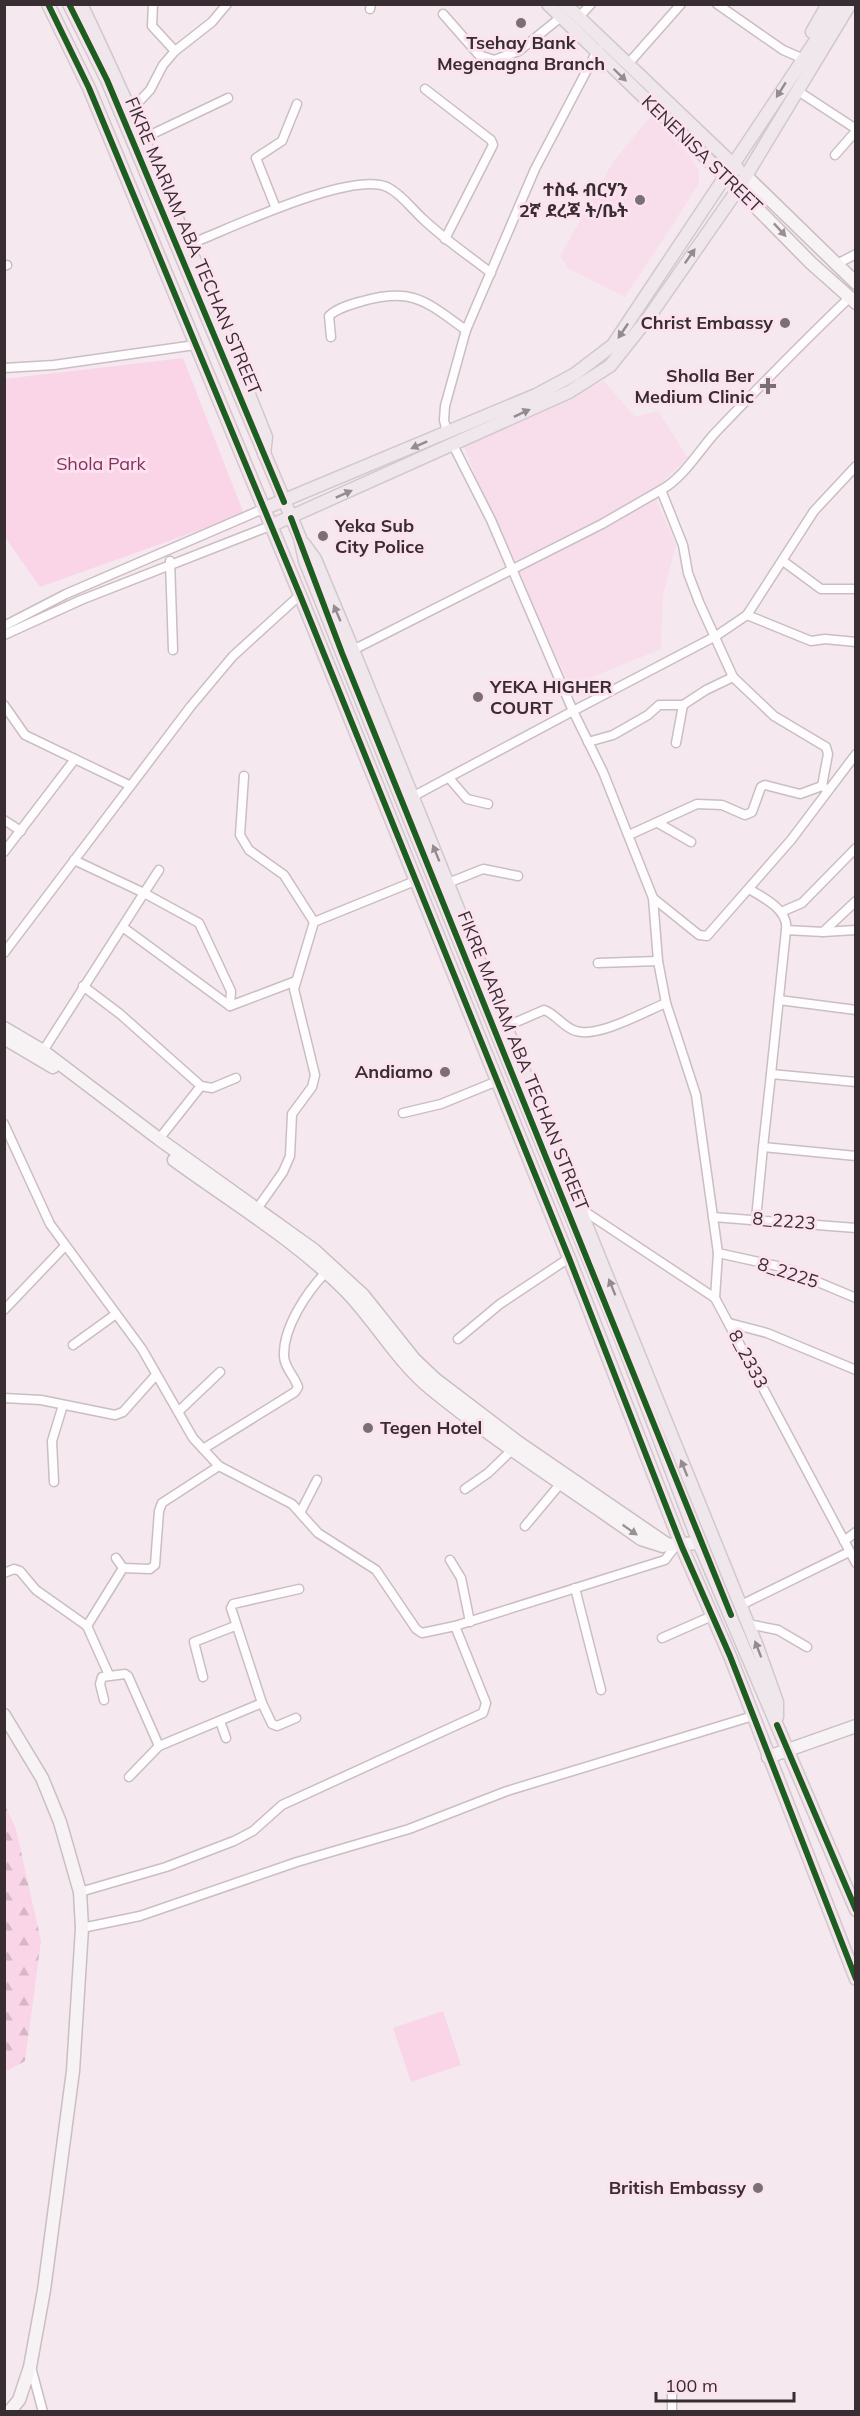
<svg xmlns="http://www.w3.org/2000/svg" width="860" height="2416" font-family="Mulish,'Noto Sans Ethiopic',sans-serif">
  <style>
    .built { fill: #f7deea }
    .forest { fill: url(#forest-firs) }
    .green { fill: #fad5e7 }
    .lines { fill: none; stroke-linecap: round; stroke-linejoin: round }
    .street-casing { stroke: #c9bec4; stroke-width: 11 }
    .secondary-casing { stroke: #c9bec4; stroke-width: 15 }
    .primary-casing { stroke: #d0c9cc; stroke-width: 15 }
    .street { stroke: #fefcfd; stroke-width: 8 }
    .secondary { stroke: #f7f2f4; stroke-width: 12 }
    .primary { stroke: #f0e7ec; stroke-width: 12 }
    .cycleway-casing { stroke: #fce2ee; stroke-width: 10 }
    .cycleway { stroke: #1b5e20; stroke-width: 6 }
    .oneway { fill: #948a8f }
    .oneway2 { fill: #989093 }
    .poi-dot { fill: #7a6f74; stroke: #fce2ee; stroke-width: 2 }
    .labels { text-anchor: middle; stroke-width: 6; stroke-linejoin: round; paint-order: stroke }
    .poi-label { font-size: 18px; font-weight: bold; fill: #382e32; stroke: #fce2ee; text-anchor: end }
    .street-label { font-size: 18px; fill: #382e32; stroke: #fce2ee }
    .park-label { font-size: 18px; fill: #853162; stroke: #fce2ee }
  </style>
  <defs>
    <pattern id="forest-firs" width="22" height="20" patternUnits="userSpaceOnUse" patternTransform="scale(1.5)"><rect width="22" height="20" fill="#fad5e7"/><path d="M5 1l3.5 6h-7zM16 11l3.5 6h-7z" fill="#d7b7c7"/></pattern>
  </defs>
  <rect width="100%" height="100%" fill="#f6e8ef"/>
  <g class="built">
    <path d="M 651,116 L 691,158 L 699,171 L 699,184 L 625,297 L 568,268 L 560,256 L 613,162 Z"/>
    <path d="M 604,381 L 635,417 L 658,411 L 688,458 L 656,488 L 657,502 L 676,545 L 663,595 L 661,649 L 570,686 L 487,506 L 461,439 L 533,414 Z"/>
  </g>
  <path class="forest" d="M 4,1803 L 16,1829 L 41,1941 L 25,2061 L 5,2072 Z"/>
  <g class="green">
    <path d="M 183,358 L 244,514 L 40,587 L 5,537 L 4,379 Z"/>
    <path d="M 443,2011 L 461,2065 L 411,2082 L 393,2028 Z"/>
  </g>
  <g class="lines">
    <defs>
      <g id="street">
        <path d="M 153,4 L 152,26 L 175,51"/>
        <path d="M 717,4 L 783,50 L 799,57"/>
        <path d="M 370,9 L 371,4"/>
        <path d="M 443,14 L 479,55 L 494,60 L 519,51 L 561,17"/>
        <path d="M 579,17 L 591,4"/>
        <path d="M 628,64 L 681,4"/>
        <path d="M 425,89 L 491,140 L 493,145 L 445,239"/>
        <path d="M 798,91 L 856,129"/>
        <path d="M 131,110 L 150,90 L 163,65 L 175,51 L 212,22 L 227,4"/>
        <path d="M 144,138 L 228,98"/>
        <path d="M 835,155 L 856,131"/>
        <path d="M 275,206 L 256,158 L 282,141 L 297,104"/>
        <path d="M 190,244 C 227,230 355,168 389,188 C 402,195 412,209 423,219 C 444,239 468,255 491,273"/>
        <path d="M 835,265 L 856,254"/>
        <path d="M 4,266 L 7,265"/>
        <path d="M 331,337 L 329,316 C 337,308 352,304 363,301 C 414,287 426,302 466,330"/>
        <path d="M 4,368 L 54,365 L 195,345"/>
        <path d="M 447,432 L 444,420 L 445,406 L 466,330 L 535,169 L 598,49"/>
        <path d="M 170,561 L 173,650"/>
        <path d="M 783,561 L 821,589 L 856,589"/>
        <path d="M 747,615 L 811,641 L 825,639 L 856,642"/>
        <path d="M 4,626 L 66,594 L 263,509"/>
        <path d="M 4,635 L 81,600 L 270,526"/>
        <path d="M 353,650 L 602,524 L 661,490"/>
        <path d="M 4,705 L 25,735 L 129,785"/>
        <path d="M 588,742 L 613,735 L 648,715 L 659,705 L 683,705 L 706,690 L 733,677"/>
        <path d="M 676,743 L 683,705"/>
        <path d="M 244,776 L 240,835 L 249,850 L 284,875 L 314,922"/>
        <path d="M 449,778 L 467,799 L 488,804"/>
        <path d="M 822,786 L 828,754 L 826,747 L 774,716 L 733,677 L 699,602 L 688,573 L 683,545 L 661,490 C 683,478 698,452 715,433 C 759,387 803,342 849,298"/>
        <path d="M 412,797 L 573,711 L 491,520 L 453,445"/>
        <path d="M 4,820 L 21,831"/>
        <path d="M 658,823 L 691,842"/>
        <path d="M 629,835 L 697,804 L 722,805 L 745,815 L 752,812 L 761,787 L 765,785 L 800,794 L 822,786 L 825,788"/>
        <path d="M 4,852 L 75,759"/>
        <path d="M 159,870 L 144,893 L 199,923 L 231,991 L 230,1006"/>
        <path d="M 448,883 L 483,869 L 518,876"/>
        <path d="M 749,889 C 764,898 789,910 786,930"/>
        <path d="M 653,898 L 699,935 L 707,936 L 791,840 L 856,754"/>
        <path d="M 781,912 L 802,903 L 856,848"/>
        <path d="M 124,928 L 230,1006 L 296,981"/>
        <path d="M 823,932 L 856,930"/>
        <path d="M 4,953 L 191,706 L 233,656 L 300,595"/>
        <path d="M 598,963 L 658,961"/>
        <path d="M 83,986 L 120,1014 L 201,1086 L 159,1139"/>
        <path d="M 779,1000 L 856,1010"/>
        <path d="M 505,1027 L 544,1010 C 556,1014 564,1028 576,1031 C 598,1038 644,1012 666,1003"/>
        <path d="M 43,1051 L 144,893 L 74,860"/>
        <path d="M 771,1074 L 786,930 L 823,932 L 856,901"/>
        <path d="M 856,1082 L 771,1074 L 763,1147 L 856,1156"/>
        <path d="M 201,1086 L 212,1088 L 236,1078"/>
        <path d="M 403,1113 L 441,1104 L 495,1082"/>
        <path d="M 4,1124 L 50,1224 L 142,1349 L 193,1438 L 219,1466 L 292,1504 L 318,1533 L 376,1570 L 416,1629 L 422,1633 L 455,1626 L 665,1560 L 674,1548"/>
        <path d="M 257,1209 L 283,1172 L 290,1156 L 292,1114 L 312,1087 L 315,1075 L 294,989 L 314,922 L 415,881"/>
        <path d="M 581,1209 L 715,1298 L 856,1563"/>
        <path d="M 713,1217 L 856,1228"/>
        <path d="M 756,1219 L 763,1147"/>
        <path d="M 718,1253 L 782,1267 L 856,1298"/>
        <path d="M 715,1298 L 718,1253 L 696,1095 L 666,1003 L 658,961 L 653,898 L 603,772 L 573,711 L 716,636 L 747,615 L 814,511 L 856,466"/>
        <path d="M 4,1310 L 65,1246"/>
        <path d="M 729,1323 L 767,1333 L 856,1370"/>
        <path d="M 458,1339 L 500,1304 L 569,1258"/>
        <path d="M 73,1345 L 116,1314"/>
        <path d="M 4,1398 L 41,1400 L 115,1415 L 123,1412 L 156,1375"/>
        <path d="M 179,1411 L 220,1372"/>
        <path d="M 203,1449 L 295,1392 L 298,1387 C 295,1377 284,1367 284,1356 C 283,1327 307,1292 326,1272"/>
        <path d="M 54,1482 L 52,1441 L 63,1405"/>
        <path d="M 465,1489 L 488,1473 L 512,1450"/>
        <path d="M 301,1511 L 317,1480"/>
        <path d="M 525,1526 L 561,1483"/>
        <path d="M 844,1541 L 856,1532"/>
        <path d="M 450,1560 L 461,1578 L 470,1622"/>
        <path d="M 123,1568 L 150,1569 L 155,1565 L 159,1511 L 162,1503 L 219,1466"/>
        <path d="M 4,1573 L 14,1569 L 20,1571 L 36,1590 L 87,1626 L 109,1675"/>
        <path d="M 575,1588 L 601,1690"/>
        <path d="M 739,1606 L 849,1552"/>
        <path d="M 748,1624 L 778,1630 L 807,1647"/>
        <path d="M 87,1626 L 123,1568 L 116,1558"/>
        <path d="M 662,1638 L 712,1616"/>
        <path d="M 203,1677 L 194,1642 L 235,1626"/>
        <path d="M 104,1700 L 100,1684 L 102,1677 L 125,1674 L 128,1676 L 159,1746"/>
        <path d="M 296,1718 L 277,1726 L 272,1724 L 262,1703 L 231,1608 L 233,1604 L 299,1589"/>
        <path d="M 220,1721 L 226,1738"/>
        <path d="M 129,1777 L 159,1746 L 262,1703"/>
        <path d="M 80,1892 L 166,1867 L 234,1841 L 253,1831 L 282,1805 L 483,1713 L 486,1703 L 455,1626"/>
        <path d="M 82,1928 L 140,1916 L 297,1862 L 409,1829 L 507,1791 L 753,1716"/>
        <path d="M 31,2367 L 43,2412"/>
        <path d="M 672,2391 L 672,2412"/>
      </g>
      <g id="secondary">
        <path d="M 746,176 L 856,283"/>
        <path d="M 738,189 L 811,263 L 856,303"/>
        <path d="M 4,1028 L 43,1051 L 159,1139 L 314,1250 L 363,1295 L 414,1359 L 435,1379 L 519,1443 L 668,1545 L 699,1543"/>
        <path d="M 4,1038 L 53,1067"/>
        <path d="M 174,1160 C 230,1201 294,1239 344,1289 C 375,1320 396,1360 430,1388 C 497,1443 571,1489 641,1539 L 663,1546"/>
        <path d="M 4,1715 L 42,1778 L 60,1822 L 80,1892 L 82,1928 L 73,2071 L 44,2290 L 30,2367 L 19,2400 L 9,2412"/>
        <path d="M 768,1757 L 856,1726"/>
      </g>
      <g id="primary">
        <path d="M 48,4 L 89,88 L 300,595 L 569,1258 L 682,1547 L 730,1656 L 856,1979"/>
        <path d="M 69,4 L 107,80 L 300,538 L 305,561 L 342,653 L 622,1341 L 699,1543 L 856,1910"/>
        <path d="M 81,4 C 149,146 208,291 266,437 L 264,454"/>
        <path d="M 548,4 L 730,181"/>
        <path d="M 565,4 L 738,169"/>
        <path d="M 812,32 L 828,4"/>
        <path d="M 263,509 L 536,395 L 575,374 L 613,345 L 840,4"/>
        <path d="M 270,526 L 569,392 L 610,366 L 649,317 L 738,189 L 850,4"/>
        <path d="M 304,544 L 315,559 L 353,650 L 757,1646 L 777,1702 L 777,1717"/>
      </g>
    </defs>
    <use href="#street" class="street-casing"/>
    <use href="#secondary" class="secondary-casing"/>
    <use href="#primary" class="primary-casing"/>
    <use href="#street" class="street"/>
    <use href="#secondary" class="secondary"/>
    <use href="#primary" class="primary"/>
    <defs>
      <g id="cycleway">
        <path d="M 48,4 L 89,88 L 300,595 L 569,1258 L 682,1547 L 730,1656 L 856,1979"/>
        <path d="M 69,4 L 107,80 L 284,502"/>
        <path d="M 291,518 L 342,653 L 731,1615"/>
        <path d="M 777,1725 L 856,1910"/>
      </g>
    </defs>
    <use href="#cycleway" class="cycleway-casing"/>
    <use href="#cycleway" class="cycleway"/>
  </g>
  <defs><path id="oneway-solid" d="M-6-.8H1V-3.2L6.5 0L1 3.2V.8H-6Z" transform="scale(1.5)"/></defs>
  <g class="oneway">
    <use href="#oneway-solid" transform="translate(620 75) rotate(44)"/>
    <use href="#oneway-solid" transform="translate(781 90) rotate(122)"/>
    <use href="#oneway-solid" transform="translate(690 256) rotate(-55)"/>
    <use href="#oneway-solid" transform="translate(623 331) rotate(124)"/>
    <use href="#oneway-solid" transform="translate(522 413) rotate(-25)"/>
    <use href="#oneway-solid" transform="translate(419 445) rotate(156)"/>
    <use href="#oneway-solid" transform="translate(344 494) rotate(-24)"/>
    <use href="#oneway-solid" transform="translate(337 613) rotate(-113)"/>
    <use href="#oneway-solid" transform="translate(436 853) rotate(-112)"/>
    <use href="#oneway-solid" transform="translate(612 1287) rotate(-112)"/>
    <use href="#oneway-solid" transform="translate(684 1468) rotate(-112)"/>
    <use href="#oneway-solid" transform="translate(758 1649) rotate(-111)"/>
  </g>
  <g class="oneway2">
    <use href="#oneway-solid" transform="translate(780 230) rotate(47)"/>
    <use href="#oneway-solid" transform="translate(630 1530) rotate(35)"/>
  </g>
  <g class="poi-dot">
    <circle cx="521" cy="23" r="6"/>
    <circle cx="640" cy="200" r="6"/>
    <circle cx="785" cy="323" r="6"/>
    <path d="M765 377h6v6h6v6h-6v6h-6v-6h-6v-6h6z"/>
    <circle cx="323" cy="536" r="6"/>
    <circle cx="478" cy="697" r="6"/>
    <circle cx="445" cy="1072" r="6"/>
    <circle cx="368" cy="1428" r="6"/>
    <circle cx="758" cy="2188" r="6"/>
  </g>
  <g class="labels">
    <g class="poi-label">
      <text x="521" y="49" text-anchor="middle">Tsehay Bank<tspan x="521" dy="21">Megenagna Branch</tspan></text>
      <text x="628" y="196">ተስፋ ብርሃን<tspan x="628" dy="21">2ኛ ደረጃ ት/ቤት</tspan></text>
      <text x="773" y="329">Christ Embassy</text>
      <text x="754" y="382">Sholla Ber<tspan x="754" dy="21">Medium Clinic</tspan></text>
      <text x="335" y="532" text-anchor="start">Yeka Sub<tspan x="335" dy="21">City Police</tspan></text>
      <text x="490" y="693" text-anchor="start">YEKA HIGHER<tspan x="490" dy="21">COURT</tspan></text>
      <text x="433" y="1078">Andiamo</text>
      <text x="380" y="1434" text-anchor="start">Tegen Hotel</text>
      <text x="746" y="2194">British Embassy</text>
    </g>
    <g class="street-label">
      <text transform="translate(702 154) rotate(44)" y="6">KENENISA STREET</text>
      <text transform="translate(193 246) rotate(67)" y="6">FIKRE MARIAM ABA TECHAN STREET</text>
      <text transform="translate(523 1061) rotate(68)" y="6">FIKRE MARIAM ABA TECHAN STREET</text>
      <text transform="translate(784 1221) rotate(5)" y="6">8_2223</text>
      <text transform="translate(788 1273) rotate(18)" y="6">8_2225</text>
      <text transform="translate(748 1359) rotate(62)" y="6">8_2333</text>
    </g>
    <g class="park-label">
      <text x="101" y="470">Shola Park</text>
    </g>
  </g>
  <rect width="860" height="2416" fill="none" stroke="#382e32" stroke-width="12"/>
  <path d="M656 2392v9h138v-9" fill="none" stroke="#382e32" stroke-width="3"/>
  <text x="665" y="2392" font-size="18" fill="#382e32" stroke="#fce2ee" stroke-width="4.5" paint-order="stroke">100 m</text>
</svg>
